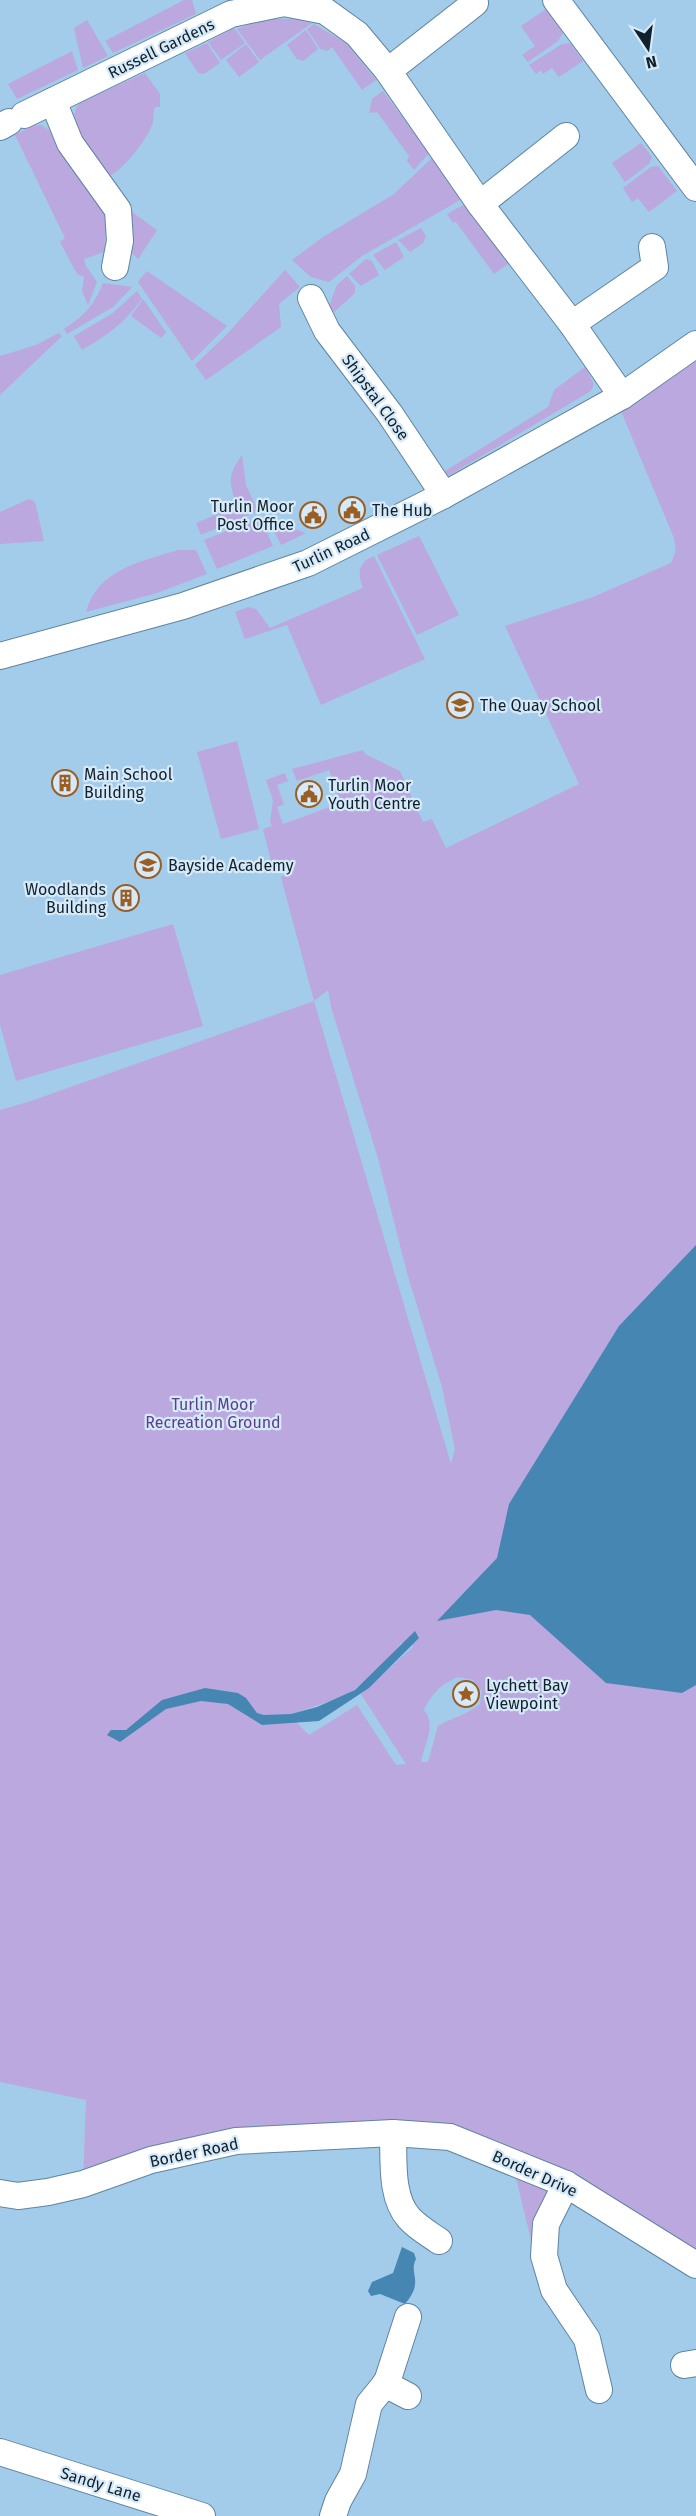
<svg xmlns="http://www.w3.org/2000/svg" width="696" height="2516" font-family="'Fira Sans',sans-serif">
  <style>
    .green { fill: #bba8de; fill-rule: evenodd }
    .water { fill: #4686b3 }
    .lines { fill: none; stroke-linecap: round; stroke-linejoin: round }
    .minor-casing { stroke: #5e85a1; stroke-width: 28 }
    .minor { stroke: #fff; stroke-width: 26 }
    .labels { text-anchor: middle; stroke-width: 4.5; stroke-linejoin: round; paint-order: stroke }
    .street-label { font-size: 16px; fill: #11212c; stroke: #d5e9f9 }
    .poi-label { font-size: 16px; fill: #11212c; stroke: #d5e9f9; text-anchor: start }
    .park-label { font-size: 16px; fill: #5d3d8a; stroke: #d5e9f9 }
  </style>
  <rect width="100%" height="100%" fill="#a3cbea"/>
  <g class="green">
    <path d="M 184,0 L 192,0 L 196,14 L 113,53 L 105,41 Z"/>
    <path d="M 546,9 L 563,33 L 558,41 L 528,62 L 522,55 L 535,46 L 521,26 Z"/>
    <path d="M 263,19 L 295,19 L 312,23 L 260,60 L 237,29 Z"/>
    <path d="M 87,20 L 108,56 L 83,68 L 74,28 Z"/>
    <path d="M 314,24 L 346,43 L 376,80 L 362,90 L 332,47 L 327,51 L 320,49 L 307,29 Z"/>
    <path d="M 234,28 L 245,43 L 221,60 L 208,42 Z"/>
    <path d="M 306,30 L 318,49 L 303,61 L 297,59 L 287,45 Z"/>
    <path d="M 207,43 L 220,63 L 204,74 L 198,73 L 185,53 Z"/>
    <path d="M 570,43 L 583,61 L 559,77 L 552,68 L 543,74 L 541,70 L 536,74 L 529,65 L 562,44 Z"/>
    <path d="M 246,44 L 259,62 L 239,77 L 226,60 Z"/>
    <path d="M 72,51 L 78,70 L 17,99 L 8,84 Z"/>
    <path d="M 145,73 L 160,94 L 160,107 L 155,107 C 153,112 154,117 153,122 C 150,136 123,170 111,175 C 101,170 76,132 75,120 C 73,112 76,107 81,102 Z"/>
    <path d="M 383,91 L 429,153 L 414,170 L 407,161 L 409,156 L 377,112 L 369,113 L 372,99 Z"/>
    <path d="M 41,125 L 52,132 L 63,154 L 107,217 L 104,252 L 84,259 L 86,266 L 97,282 L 88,305 L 82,291 L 84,277 L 77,274 L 60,242 L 65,238 L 15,135 L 32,126 Z"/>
    <path d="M 641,143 L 652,157 L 649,164 L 625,182 L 612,163 Z"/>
    <path d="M 432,158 L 462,199 L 362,256 L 329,282 L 311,277 L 292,260 L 323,237 L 394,194 Z"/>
    <path d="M 658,166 L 677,191 L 649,212 L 638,198 L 632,202 L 623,188 L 651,167 Z"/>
    <path d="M 465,204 L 508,264 L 494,274 L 456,222 L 453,223 L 447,214 Z"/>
    <path d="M 132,212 L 157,230 L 138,259 L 132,253 Z"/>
    <path d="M 421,228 L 426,236 L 423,243 L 410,252 L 398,240 Z"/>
    <path d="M 396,242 L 404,257 L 385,270 L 373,255 Z"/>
    <path d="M 366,259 L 372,261 L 379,275 L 361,286 L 349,274 Z"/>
    <path d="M 285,270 L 300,287 L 279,304 L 281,327 L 206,380 L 195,365 L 227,334 Z"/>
    <path d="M 147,271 L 227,326 L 192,361 L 138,282 Z"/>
    <path d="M 347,276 L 355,286 L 355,293 L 333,313 L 329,306 L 337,285 Z"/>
    <path d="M 103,283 L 132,287 L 113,307 L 67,334 L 64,329 C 84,316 94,306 103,283 Z"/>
    <path d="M 137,291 L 142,299 C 123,324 109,334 82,350 L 74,336 L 113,313 Z"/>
    <path d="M 143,299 L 166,332 L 161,338 L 131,316 Z"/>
    <path d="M 59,333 L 62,336 L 0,395 L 0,356 L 36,345 Z"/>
    <path d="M 696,357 L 696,2265 L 567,2184 L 533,2248 L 512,2162 L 450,2137 L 236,2141 L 83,2184 L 86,2100 L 0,2082 L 0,1110 L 31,1101 L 314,1001 L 281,877 L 286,875 L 281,860 L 271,861 L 263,829 L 272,826 L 270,822 L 273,800 L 266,780 L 285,773 L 288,781 L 277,785 L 284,804 L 277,807 L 283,824 L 341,803 L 329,770 L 297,781 L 292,769 L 363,750 L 365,754 L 400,771 L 423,822 L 432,819 L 446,848 L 579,784 L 505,626 L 593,597 L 671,563 L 676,550 L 674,538 L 621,411 ZM 328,990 L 331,1007 L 378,1158 L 407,1273 L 442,1387 L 455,1449 L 451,1464 L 314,1001 ZM 401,1643 L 414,1646 L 361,1694 L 406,1764 L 396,1765 L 357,1705 L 309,1735 L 289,1715 L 348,1695 L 388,1661 ZM 458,1677 L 473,1680 L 482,1691 L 480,1704 C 465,1716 453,1717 438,1726 L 428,1762 L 421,1762 C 424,1745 437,1725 424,1710 C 433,1692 440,1685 458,1677 Z"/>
    <path d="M 585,367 L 594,384 L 591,391 L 448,476 L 445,471 L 548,407 L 554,390 Z"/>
    <path d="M 242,455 L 246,485 L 258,511 L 201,535 L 196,523 L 237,506 C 229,482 227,476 242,455 Z"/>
    <path d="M 29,499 L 35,502 L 44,541 L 0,544 L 0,512 Z"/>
    <path d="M 260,518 L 273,546 L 217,569 L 204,540 Z"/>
    <path d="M 276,523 L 306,533 L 281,545 L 271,525 Z"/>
    <path d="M 419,536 L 459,615 L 417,635 L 377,555 Z"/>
    <path d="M 178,550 L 196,550 L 207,574 L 157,593 L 86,612 C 98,569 140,562 178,550 Z"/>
    <path d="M 374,556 L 425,659 L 321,705 L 287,625 L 245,639 L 235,612 L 248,607 L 256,609 L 270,628 L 363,588 C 357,573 358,563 374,556 Z"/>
    <path d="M 237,741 L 259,829 L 221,839 L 197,752 Z"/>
    <path d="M 173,924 L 203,1026 L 16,1081 L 0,1025 L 0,975 Z"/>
  </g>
  <g class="water">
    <path d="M 696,1245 L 696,1685 L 682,1693 L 606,1683 L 530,1615 L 496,1610 L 437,1621 L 497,1558 L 509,1504 L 619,1326 Z"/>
    <path d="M 415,1631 L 419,1638 L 369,1688 L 319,1721 L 262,1725 L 228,1704 L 201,1701 L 166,1709 L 120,1742 L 107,1735 L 111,1730 L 126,1730 L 162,1700 L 205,1688 L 238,1693 L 246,1698 L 257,1713 L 264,1715 L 291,1714 L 317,1707 L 355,1690 Z"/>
    <path d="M 402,2247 L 414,2253 L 416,2259 C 408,2275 425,2280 405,2304 L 380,2294 L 371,2296 L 368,2291 L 372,2282 L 393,2273 Z"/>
  </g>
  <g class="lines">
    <defs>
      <g id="minor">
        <path d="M 556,0 L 696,188"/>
        <path d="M 388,71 L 475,3"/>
        <path d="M 53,101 L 70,143 L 118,210 L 120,241 L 115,267"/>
        <path d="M 24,115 L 231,14 L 284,3 L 325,11 L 357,34 L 388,71 L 480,204 L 572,324 L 622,396"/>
        <path d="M 0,127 L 9,122"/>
        <path d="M 480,204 L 566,136"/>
        <path d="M 311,298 L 327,331 L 390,414 L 444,495"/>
        <path d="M 572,324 L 655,267 L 652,247"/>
        <path d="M 0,656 L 183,606 L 308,563 L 444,495 L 622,396 L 696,344"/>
        <path d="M 393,2133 C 394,2159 390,2197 409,2218 C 417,2227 429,2234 439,2241"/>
        <path d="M 566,2184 L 546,2224 L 544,2256 L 554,2290 L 587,2339 L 599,2390"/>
        <path d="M 0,2193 L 18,2196 L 48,2192 L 83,2184 L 151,2160 L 236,2141 L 393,2133 L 450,2137 L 566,2184 L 696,2265"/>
        <path d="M 684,2365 L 696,2363"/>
        <path d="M 385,2384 L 408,2396"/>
        <path d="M 0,2452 L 202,2516"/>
        <path d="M 333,2516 L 338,2501 L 353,2474 L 369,2404 L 387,2382 L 408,2317"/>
      </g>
    </defs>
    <use href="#minor" class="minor-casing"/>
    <use href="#minor" class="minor"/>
  </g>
  <defs>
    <symbol id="civic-ring" viewBox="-11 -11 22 22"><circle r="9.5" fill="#d5e9f9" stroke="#9b5e22" stroke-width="1.5"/><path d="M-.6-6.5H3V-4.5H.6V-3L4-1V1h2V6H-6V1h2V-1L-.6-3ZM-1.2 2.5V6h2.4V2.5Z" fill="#9b5e22"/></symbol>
    <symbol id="school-ring" viewBox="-11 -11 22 22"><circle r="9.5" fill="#d5e9f9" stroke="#9b5e22" stroke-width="1.5"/><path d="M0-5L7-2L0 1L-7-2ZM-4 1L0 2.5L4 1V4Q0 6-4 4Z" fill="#9b5e22"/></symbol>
    <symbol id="building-ring" viewBox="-11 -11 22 22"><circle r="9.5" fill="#d5e9f9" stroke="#9b5e22" stroke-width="1.5"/><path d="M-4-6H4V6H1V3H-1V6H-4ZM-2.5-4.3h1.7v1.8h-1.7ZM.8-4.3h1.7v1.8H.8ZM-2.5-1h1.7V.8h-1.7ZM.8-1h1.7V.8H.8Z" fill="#9b5e22"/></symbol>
    <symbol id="sight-ring" viewBox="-11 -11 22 22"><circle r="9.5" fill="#d5e9f9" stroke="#9b5e22" stroke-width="1.5"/><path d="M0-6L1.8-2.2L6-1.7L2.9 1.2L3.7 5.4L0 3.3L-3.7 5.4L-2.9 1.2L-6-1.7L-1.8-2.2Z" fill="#9b5e22"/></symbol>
  </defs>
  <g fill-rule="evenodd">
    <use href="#civic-ring" x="337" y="495" width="30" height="30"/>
    <use href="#civic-ring" x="298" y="500" width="30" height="30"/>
    <use href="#school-ring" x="445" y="690" width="30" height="30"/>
    <use href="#building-ring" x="50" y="768" width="30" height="30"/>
    <use href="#civic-ring" x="294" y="779" width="30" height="30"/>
    <use href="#school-ring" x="133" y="850" width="30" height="30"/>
    <use href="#building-ring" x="111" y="883" width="30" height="30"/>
    <use href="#sight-ring" x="451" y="1679" width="30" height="30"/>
  </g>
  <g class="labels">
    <g class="street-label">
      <text transform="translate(161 48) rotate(-26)" y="6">Russell Gardens</text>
      <text transform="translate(376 397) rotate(54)" y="6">Shipstal Close</text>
      <text transform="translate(331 550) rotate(-25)" y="6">Turlin Road</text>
      <text transform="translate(194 2152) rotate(-12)" y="6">Border Road</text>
      <text transform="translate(535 2173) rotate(24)" y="6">Border Drive</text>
      <text transform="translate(101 2484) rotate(17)" y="6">Sandy Lane</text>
    </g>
    <g class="poi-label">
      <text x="294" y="512" text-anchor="end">Turlin Moor<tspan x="294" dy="18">Post Office</tspan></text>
      <text x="372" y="516">The Hub</text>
      <text x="480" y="711">The Quay School</text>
      <text x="84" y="780">Main School<tspan x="84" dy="18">Building</tspan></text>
      <text x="328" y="791">Turlin Moor<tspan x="328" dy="18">Youth Centre</tspan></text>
      <text x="168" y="871">Bayside Academy</text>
      <text x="106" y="895" text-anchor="end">Woodlands<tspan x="106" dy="18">Building</tspan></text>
      <text x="486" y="1691">Lychett Bay<tspan x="486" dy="18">Viewpoint</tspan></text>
    </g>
    <g class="park-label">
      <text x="213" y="1410">Turlin Moor<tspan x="213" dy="18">Recreation Ground</tspan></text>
    </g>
  </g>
  <g transform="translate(648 48) rotate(167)" stroke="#d5e9f9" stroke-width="4.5" paint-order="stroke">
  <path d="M0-4.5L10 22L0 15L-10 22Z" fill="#11212c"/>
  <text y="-9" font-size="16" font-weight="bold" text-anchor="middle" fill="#11212c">N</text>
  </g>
</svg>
